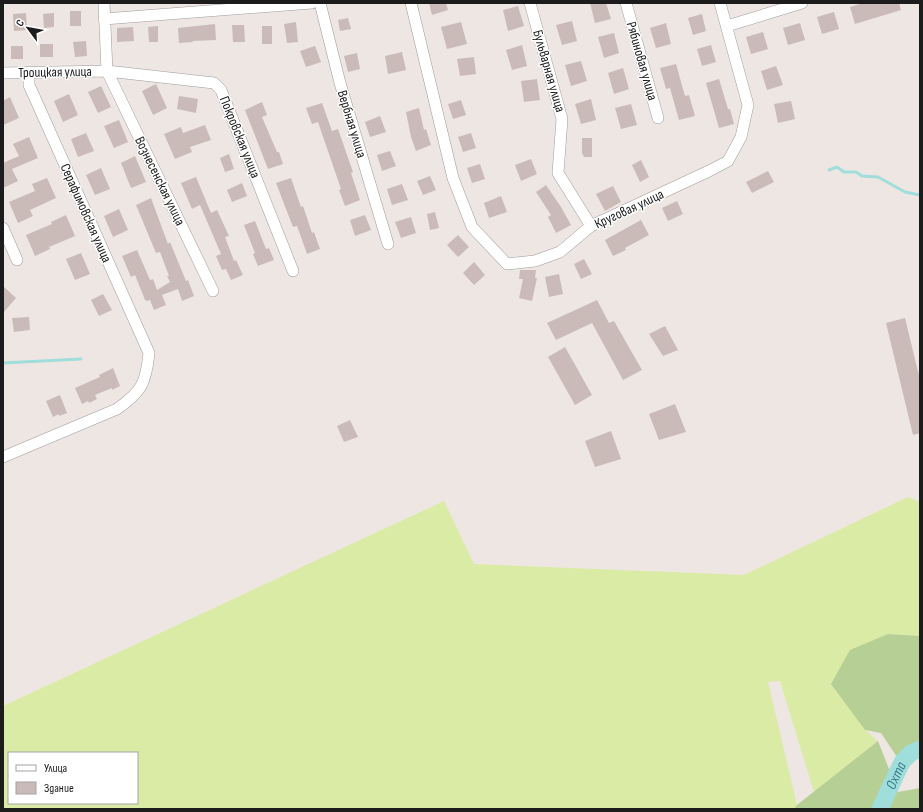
<svg xmlns="http://www.w3.org/2000/svg" width="923" height="812" viewBox="0 0 923 812" font-family="'Sofia Sans Condensed',sans-serif">
<style>
.grass{fill:#daeba5;fill-rule:evenodd}
.forest{fill:#b6cf95}
.lines{fill:none;stroke-linecap:round;stroke-linejoin:round}
.stream{stroke:#a0dedb;stroke-width:3}
.river{stroke:#a0dedb;stroke-width:17}
.building{fill:#cabbb8}
.minor-casing{stroke:#9d9d9d;stroke-width:12}
.minor{stroke:#fff;stroke-width:11}
.labels{text-anchor:middle;dominant-baseline:central;stroke-width:3;stroke-linejoin:round;paint-order:stroke}
.street-label{font-size:14px;fill:#1c1c1c;stroke:#fff}
.water-label{font-size:15px;font-style:italic;fill:#3b7c8f;stroke:#fff}
</style>
<rect width="100%" height="100%" fill="#eee6e2"/>
<path class="grass" d="M908 497 920 502V636L888 634 865 730 878 741 814 792 780 681 768 682 797 805 794 809H3V706L444 501 474 564 744 575ZM9 753H137V803H9Z"/>
<path class="forest" d="M888 634 920 636V755L899 760 881 733 865 730 831 684 850 650Z
M878 741 898 792 920 788V809H794L797 805Z"/>
<g class="lines">
<path class="stream" d="M829 170 837 167 844 172H856L862 176 878 177 905 192 920 195
M3 363 81 359"/>
<path class="river" id="s1" d="M880 809 902 762 911 753 920 749"/>
</g>
<path class="building" d="M429 3H446L448 10 432 15Z
M590 3H606L611 19 595 23Z
M863 3H899L901 10 855 24 850 7Z
M518 6 524 26 508 31 503 10Z
M70 11H81V26H70Z
M834 12 839 29 822 34 817 17Z
M26 13 27 30 14 31 13 14Z
M54 13V27L44 28 43 14Z
M702 14 706 31 693 35 688 18Z
M348 18 351 29 340 31 338 20Z
M572 21 577 41 562 45 556 25Z
M296 22 298 42 287 43 284 24Z
M461 22 467 44 447 49 441 27Z
M666 23 671 44 656 48 650 28Z
M800 23 805 40 788 45 783 28Z
M215 24 216 40 192 41 193 42 179 43 178 28Z
M232 25H244L245 42H233Z
M158 26V42H149L148 27Z
M262 26H272V44H262Z
M133 27 134 41 117 42V28Z
M763 32 768 49 751 54 746 37Z
M614 33 619 53 604 58 598 37Z
M86 41 87 56 75 57 73 42Z
M40 44H53V57H40Z
M522 45 527 66 512 70 506 50Z
M711 45 716 62 702 66 697 49Z
M11 46H23V59H11Z
M315 46 321 62 306 67 300 51Z
M402 52 406 70 388 74 385 56Z
M357 53 360 69 348 72 344 56Z
M474 57 476 74 460 76 457 59Z
M581 61 587 81 571 86 565 65Z
M676 64 685 96 689 95 695 116 679 120 670 88 666 89 660 68Z
M776 66 783 85 767 90 761 71Z
M623 68 629 89 614 94 608 73Z
M537 79 540 100 524 102 521 81Z
M719 79 728 109H730L734 124 719 128 706 83Z
M156 84 167 108 153 115 142 91Z
M101 86 111 107 98 113 88 92Z
M69 94 78 115 63 122 54 101Z
M179 96 198 99 196 113 177 109Z
M10 97 19 118 3 125V101Z
M591 99 596 120 581 124 575 104Z
M461 100 466 115 453 119 448 104Z
M791 101 795 119 778 123 774 104Z
M262 102 267 115 262 117 277 152H279L283 164 268 169 245 110Z
M322 103 332 131 338 129 353 172 351 173 360 200 345 206 339 190 341 189 318 122 312 124 306 108Z
M631 104 637 125 621 129 615 108Z
M419 108 424 130 426 129 431 145 416 151 411 137 406 112Z
M380 116 386 132 370 137 365 122Z
M119 120 128 142 114 148 104 126Z
M205 125 211 140 190 147 192 152 175 159 164 134 181 127 183 133Z
M86 133 94 151 78 157 71 139Z
M471 133 476 148 463 152 458 137Z
M29 137 38 158 12 169 18 181 3 188V163L19 156 13 144Z
M582 138H592V157H584L582 153Z
M390 151 396 166 382 171 377 155Z
M229 154 234 169 225 172 220 158Z
M135 156 146 182 131 188 121 163Z
M531 159 537 174 521 181 515 165Z
M641 160 649 177 640 182 632 165Z
M480 164 485 179 472 183 467 168Z
M101 168 110 189 95 195 86 175Z
M768 171 774 182 752 193 746 182Z
M430 176 436 190 423 195 417 181Z
M196 177 211 213 217 210 229 236 225 237 234 261 236 260 243 275 231 280 226 269 222 270 216 256 221 254 200 205 192 209 181 183Z
M47 178 56 198 30 210 33 216 18 223 9 202 35 191 32 184Z
M291 178 301 207 303 206 312 233 314 232 320 249 307 254 297 226 293 227 276 183Z
M242 183 247 196 232 202 227 190Z
M402 184 408 200 392 205 387 189Z
M546 185 561 207 571 225 556 233 548 217 551 215 536 192Z
M613 186 621 202 605 211 596 194Z
M501 196 507 212 489 218 484 203Z
M151 198 168 244 170 242 186 281 188 280 194 296 182 301 178 289 162 295 166 305 154 310 150 300 147 301 145 300 135 275 131 277 122 256 137 250 150 280 153 279 157 290 170 282 167 276H169L160 252 156 253 136 205Z
M677 201 683 214 668 221 662 208Z
M119 209 128 230 113 237 104 216Z
M435 212 439 228 430 230 427 214Z
M66 215 75 236 49 247 50 249 35 256 26 235 52 224 51 222Z
M365 215 371 230 355 236 350 220Z
M411 217 416 233 401 238 395 222Z
M641 220 649 235 625 248 626 250 613 256 605 240Z
M255 221 266 249 269 248 274 260 258 266 253 254 255 253 244 225Z
M458 235 469 247 458 257 447 245Z
M81 253 90 274 75 280 66 259Z
M584 259 592 274 581 279 574 264Z
M474 262 485 275 474 285 463 273Z
M520 270H536L535 278H537L532 301 519 298 523 279H519Z
M559 274 563 294 549 297 545 277Z
M3 286 16 298 3 313Z
M103 294 112 310 99 316 91 300Z
M597 300 609 323 614 321 642 370 623 380 592 323 556 340 547 323Z
M29 317 30 330 14 332 12 318Z
M905 318 920 380V433L913 435 886 323Z
M665 326 678 350 663 356 649 334Z
M565 347 592 395 575 405 548 357Z
M113 368 120 386 112 390V388L95 395 97 399 89 403 88 401 82 404 75 388 100 377 99 375Z
M60 395 67 413 59 416V414L53 417 46 401Z
M675 404 686 432 659 440 649 414Z
M350 420 358 437 344 442 337 426Z
M611 431 621 459 595 467 585 441Z"/>
<g class="lines">
<g class="minor-casing">
<path id="minor" d="M104 3 107 71 213 291
M320 3 340 83 388 244
M411 3 453 178 472 227 507 264 535 261 560 252 591 226 709 171 728 161 741 137 748 105 720 3
M530 3 562 119 558 173 591 226
M626 3 658 118
M104 19 312 3
M727 26 802 3
M3 73 107 71 214 83 221 90 293 271
M3 228 17 260
M3 457 117 409C141 392 146 384 149 353L34 96 29 85V72"/>
</g>
<use href="#minor" class="minor"/>
</g>
<g class="labels">
<g class="street-label">
<text transform="translate(642 61) rotate(74)">Рябиновая улица</text>
<text transform="translate(549 71) rotate(74)">Бульварная улица</text>
<text transform="translate(55 72) rotate(-1)">Троицкая улица</text>
<text transform="translate(352 124) rotate(73)">Вербная улица</text>
<text transform="translate(240 137) rotate(68)">Покровская улица</text>
<text transform="translate(160 181) rotate(64)">Вознесенская улица</text>
<text transform="translate(629 209) rotate(-25)">Круговая улица</text>
<text transform="translate(86 213) rotate(66)">Серафимовская улица</text>
</g>
<g class="water-label">
<text stroke="none"><textPath href="#s1" startOffset="37">Охта</textPath></text>
</g>
</g>
<rect width="923" height="812" fill="none" stroke="#1c1c1c" stroke-width="8"/>
<rect x="8" y="752" width="130" height="52" fill="#ffffff" stroke="#a4a4a4"/>
<rect x="16" y="765" width="20" height="6" fill="#ffffff" stroke="#a4a4a4"/>
<text x="44" y="772" font-size="12" fill="#1c1c1c">Улица</text>
<rect x="16" y="782" width="20" height="12" fill="#cabbb8" stroke="#a4a4a4"/>
<text x="44" y="792" font-size="12" fill="#1c1c1c">Здание</text>
<g transform="translate(28 28) rotate(302)" stroke="#ffffff" stroke-width="3" paint-order="stroke">
<path d="M0-3L7 15L0 10L-7 15Z" fill="#1c1c1c"/>
<text y="-6" font-size="11" font-weight="bold" text-anchor="middle" fill="#1c1c1c">С</text>
</g>
</svg>
